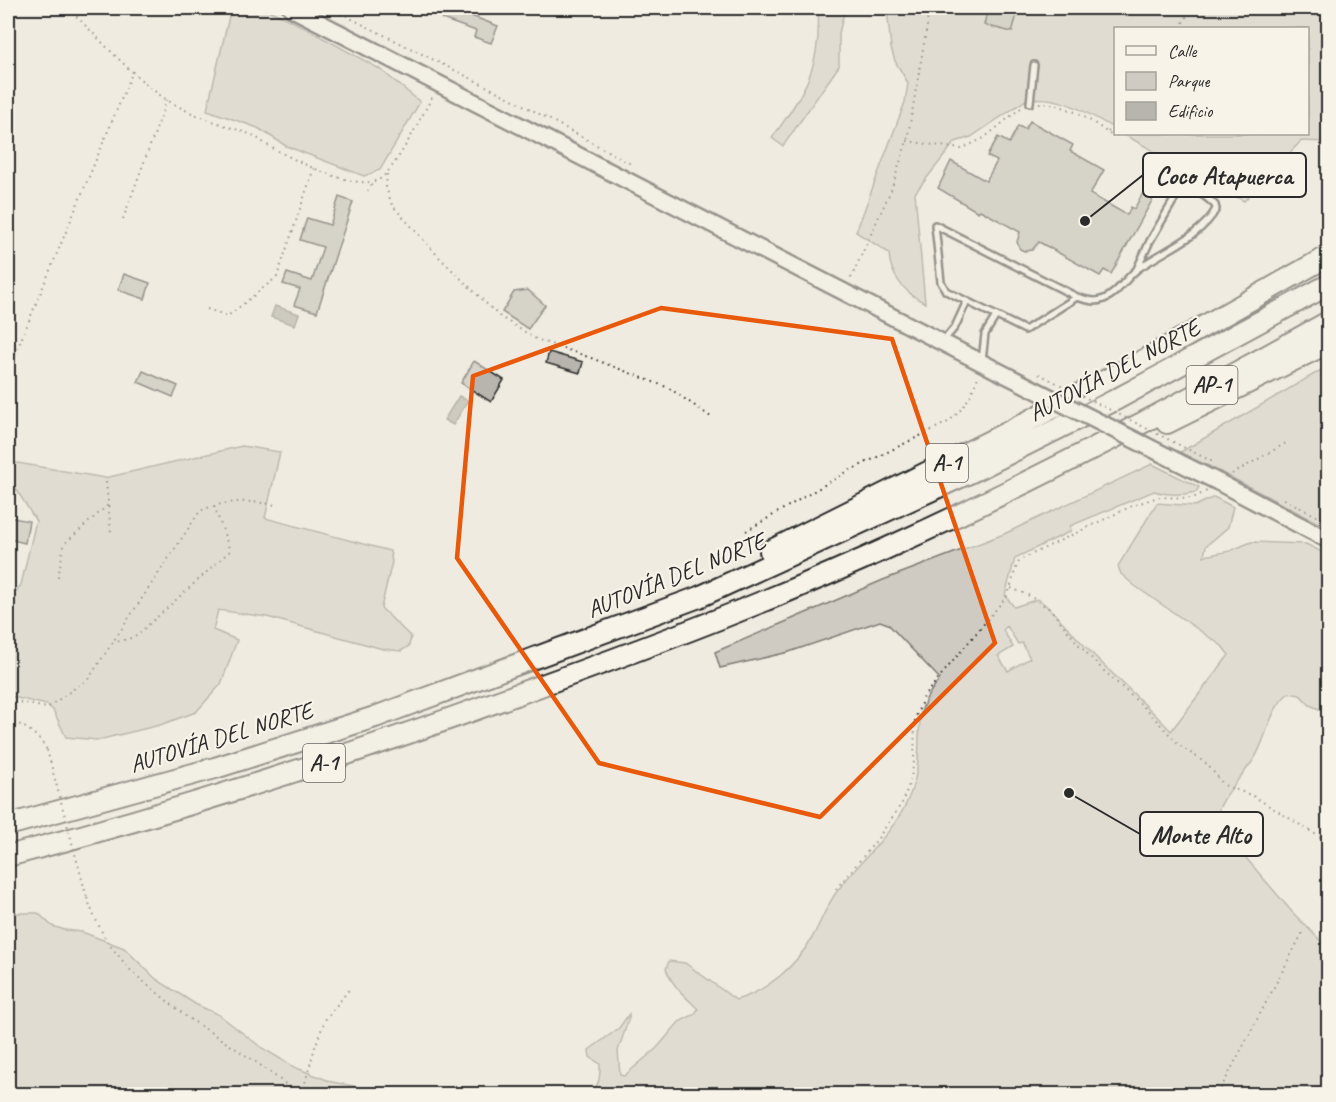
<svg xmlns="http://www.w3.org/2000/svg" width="1336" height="1102" viewBox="0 0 1336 1102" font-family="Caveat,sans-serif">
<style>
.green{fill:#cfcbc2;stroke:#7d7b76;stroke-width:1.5;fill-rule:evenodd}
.water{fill:#a4a29a;stroke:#74726e;stroke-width:1.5}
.building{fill:#b8b5ae;stroke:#2b2b2b;stroke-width:1.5}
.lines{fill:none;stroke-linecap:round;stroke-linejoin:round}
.service-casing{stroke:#2b2b2b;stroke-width:10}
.secondary-casing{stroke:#2b2b2b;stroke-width:20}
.motorway-casing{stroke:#2b2b2b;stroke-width:24}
.path{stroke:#2b2b2b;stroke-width:2;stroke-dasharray:1.5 4.5;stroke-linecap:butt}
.service{stroke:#f7f3e8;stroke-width:5}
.secondary{stroke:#f7f3e8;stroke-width:15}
.motorway{stroke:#f7f3e8;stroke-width:20}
.secondary-bridge-casing{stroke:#2b2b2b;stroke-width:20;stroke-linecap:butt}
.path-bridge{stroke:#2b2b2b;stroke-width:2;stroke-dasharray:1.5 4.5;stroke-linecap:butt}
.secondary-bridge{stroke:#f7f3e8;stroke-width:15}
.marked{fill:none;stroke:#e8590c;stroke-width:4.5;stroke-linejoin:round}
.labels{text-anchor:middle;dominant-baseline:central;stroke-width:4.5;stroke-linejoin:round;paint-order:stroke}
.shield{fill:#f7f3e8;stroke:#686764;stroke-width:1.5}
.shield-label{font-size:22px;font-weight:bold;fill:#2b2b2b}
.street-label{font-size:24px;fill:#2b2b2b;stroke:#f7f3e8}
.leader{fill:none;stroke:#2b2b2b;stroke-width:2}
.callout-dot{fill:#2b2b2b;stroke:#f7f3e8;stroke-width:2}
.callout{fill:#f7f3e8;stroke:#2b2b2b;stroke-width:2}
.callout-label{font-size:26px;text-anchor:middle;font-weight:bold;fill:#2b2b2b}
</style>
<rect width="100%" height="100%" fill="#efebe0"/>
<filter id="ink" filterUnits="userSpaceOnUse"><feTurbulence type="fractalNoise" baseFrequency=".0167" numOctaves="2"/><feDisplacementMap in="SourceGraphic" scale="12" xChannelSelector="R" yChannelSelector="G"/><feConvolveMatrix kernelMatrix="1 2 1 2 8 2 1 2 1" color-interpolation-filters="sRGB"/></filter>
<g filter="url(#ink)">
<path class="green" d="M231 8H264L294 22 380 69 420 102 380 170 364 176 286 146 258 128 207 110Z
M818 8H845L839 33V66L783 146 772 138C805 93 822 65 818 8Z
M887 8H1328V142L1301 141 1244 201 1123 134H1308V28H1116L1115 129C1088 113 1058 93 1026 100L971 137 955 142 915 193 925 303C905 293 890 276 889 253L856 232 905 102 908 83 895 61 891 48Z
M1328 366V528L1209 466 1179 453Z
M242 446 280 452 265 518 390 551 392 562 381 608 411 637 409 646 401 651 383 649 267 617 218 610 213 630 237 640 221 684 196 712 160 725 98 740 66 737 53 710 47 705 8 696V602L21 585 36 521 8 476 12 462 105 478Z
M1152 464 1199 487 1196 492C1182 495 1167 495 1154 491L1070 526 1071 531 1015 558 1005 595 1014 607 1038 599C1055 611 1066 627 1081 642 1110 673 1142 700 1171 731L1229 655 1222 646 1135 586 1121 574 1118 566 1157 503 1195 506 1214 497 1233 507 1228 527 1206 546 1204 556 1230 551 1251 542 1306 544 1328 555V713L1310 705 1300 695 1289 693C1269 708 1267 739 1254 759 1243 776 1215 802 1216 823L1293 913 1328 948V1094H590C600 1084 600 1078 600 1064L590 1057 589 1050 619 1028 629 1014V1018L618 1051 620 1075 624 1076 657 1048 679 1022 695 1014 698 1009C685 996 673 987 666 969L669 961 685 963 736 1000C767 991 795 967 812 938 821 922 827 904 838 890 858 863 892 834 906 804 912 791 917 774 918 760 921 724 914 709 940 679L888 624 880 621 789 652 720 668 715 652 883 580 1004 534ZM1007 626 1018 644 1022 643 1030 658 1008 671 998 656 1013 647 1003 630Z
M8 913H38L52 926 65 930 82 932 124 948 156 979 195 1004 219 1015 262 1048 294 1067 332 1082 353 1086 376 1094H8Z"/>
<path class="water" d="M275 306 299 314 295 325 271 317Z
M459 396 468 401 453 425 444 420Z"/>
<path class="building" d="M446 8H468L466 14 498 26 491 43 474 37 476 31 442 19Z
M988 8 1017 15 1012 32 984 25Z
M1030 121 1073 145 1070 151 1104 170 1090 194 1127 215 1131 207 1134 209 1163 157 1173 163 1111 274 1104 270 1100 276 1039 242 1032 250 1024 251 1020 249 1017 242 1020 232 980 210 978 212 938 188 951 161 986 181 997 161 987 156 998 137 1009 143 1018 126 1025 129Z
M339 197 353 202 317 312 294 305 300 289 283 284 287 273 312 281 323 247 300 240 307 218 330 225Z
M124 274 150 283 145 299 118 290Z
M528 290 545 305 528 329 502 312 514 292Z
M549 352 583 362 580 373 546 363Z
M474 361 504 380 491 402 461 383Z
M143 371 178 386 173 397 138 382Z
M8 517 29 521 25 543 8 539Z"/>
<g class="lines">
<g class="service-casing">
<path id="service" d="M1030 103 1034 65
M935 225 1077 297 1025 330 946 291 941 282Z
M1077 297C1087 300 1094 303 1104 299 1119 293 1126 277 1139 268 1163 251 1202 236 1216 209L1215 205C1205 195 1191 185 1178 193L1150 241 1137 269
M944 340 955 327 967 301
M982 361 985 334 996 316"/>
</g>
<g class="secondary-casing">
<path id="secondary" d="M291 8C526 128 761 248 996 370
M1218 482 1328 540"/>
</g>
<g class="motorway-casing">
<path id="motorway" d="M1167 423 1328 343
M770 551 1010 431 1153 355 1328 256
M8 825 215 768 375 717 699 597 978 469 1117 399 1328 285
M8 856C191 808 370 749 548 683 665 641 781 597 894 545 1042 478 1186 401 1328 322"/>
</g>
<path class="path" d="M68 8C96 35 132 76 164 98 191 116 223 124 252 135 258 138 262 142 267 145 290 158 353 191 378 180 393 174 423 114 432 97
M330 8 514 100 631 164
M1180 28 1187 16
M1039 103C1066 103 1091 120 1112 136
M1108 132 1116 122
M907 141 961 149 984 138 1022 107
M387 174 386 187 392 205 439 257 499 316 536 339 591 358 669 388 711 417
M368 191 373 182
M123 219 167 100
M851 278 891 190 907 141 927 26 928 8
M207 309 228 316 277 277 314 168
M8 371 133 71
M1232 474 1286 443
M106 482 111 532
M1284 499 1328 522
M746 531 843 474 948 422C966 407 970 397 978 377
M58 577 64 544 108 505
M1011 588 1030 596 1051 610 1079 645 1103 670 1147 710 1180 746 1207 764 1224 785 1253 796 1328 842
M112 643 135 637 230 551 214 505
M8 700 47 708 89 678 200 511C225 500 249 500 275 505
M8 720C24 725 38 734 47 750
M836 889 876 841 902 803 910 782 914 762 915 719 924 696 1007 596C1013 584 1013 571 1020 560L1134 505 1158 497 1193 498 1207 491
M87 898 94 916 107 942 132 972 187 1017 256 1062 299 1094
M302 1094 315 1047 325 1020 351 987
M1218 1094 1304 930"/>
<use href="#service" class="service"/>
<use href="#secondary" class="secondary"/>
<use href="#motorway" class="motorway"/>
<g class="secondary-bridge-casing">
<path id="secondary-bridge" d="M996 370 1218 482"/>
</g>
<path class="path-bridge" d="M1039 374 1213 462
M47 750 87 898"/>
<use href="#secondary-bridge" class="secondary-bridge"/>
</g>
</g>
<path d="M0 0H1336V1102H0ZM661 308 892 339 995 643 820 817 599 763 457 558 473 376Z" fill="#efebe0" fill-opacity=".55" fill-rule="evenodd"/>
<path class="marked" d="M661 308 892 339 995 643 820 817 599 763 457 558 473 376Z"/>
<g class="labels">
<g class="shield">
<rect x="1186.5" y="366" width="51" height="38" rx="4.5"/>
<rect x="926" y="444" width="42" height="38" rx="4.5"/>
<rect x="303" y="744" width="42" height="38" rx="4.5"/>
</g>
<g class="shield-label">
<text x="1212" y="385">AP-1</text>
<text x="947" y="463">A-1</text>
<text x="324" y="763">A-1</text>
</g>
<g class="street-label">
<text transform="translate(1114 370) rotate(-28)">AUTOVÍA DEL NORTE</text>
<text transform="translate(676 575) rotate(-22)">AUTOVÍA DEL NORTE</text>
<text transform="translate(221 737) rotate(-17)">AUTOVÍA DEL NORTE</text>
</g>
</g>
<path class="leader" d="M1085 221L1143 175M1069 793L1140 834"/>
<g class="callout-dot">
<circle cx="1085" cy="221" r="6"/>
<circle cx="1069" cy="793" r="6"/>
</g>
<g class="callout">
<rect x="1143" y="153" width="163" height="44" rx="6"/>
<rect x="1140" y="812" width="123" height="44" rx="6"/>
</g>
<g class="callout-label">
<text x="1224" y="184">Coco Atapuerca</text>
<text x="1201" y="843">Monte Alto</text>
</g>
<rect width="1336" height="1102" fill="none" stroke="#f7f3e8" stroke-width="30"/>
<rect x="15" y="15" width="1306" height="1072" fill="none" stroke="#2b2b2b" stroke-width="2" filter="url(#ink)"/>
<rect x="1114" y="27" width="195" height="108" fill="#f7f3e8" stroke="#a5a39c" stroke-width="1.5"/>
<rect x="1126" y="46" width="30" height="9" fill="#f7f3e8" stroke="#a5a39c" stroke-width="1.5"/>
<text x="1168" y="57" font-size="18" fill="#2b2b2b">Calle</text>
<rect x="1126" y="72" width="30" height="18" fill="#cfcbc2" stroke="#a5a39c" stroke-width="1.5"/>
<text x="1168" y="87" font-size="18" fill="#2b2b2b">Parque</text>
<rect x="1126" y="102" width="30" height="18" fill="#b8b5ae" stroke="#a5a39c" stroke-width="1.5"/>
<text x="1168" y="117" font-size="18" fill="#2b2b2b">Edificio</text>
</svg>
